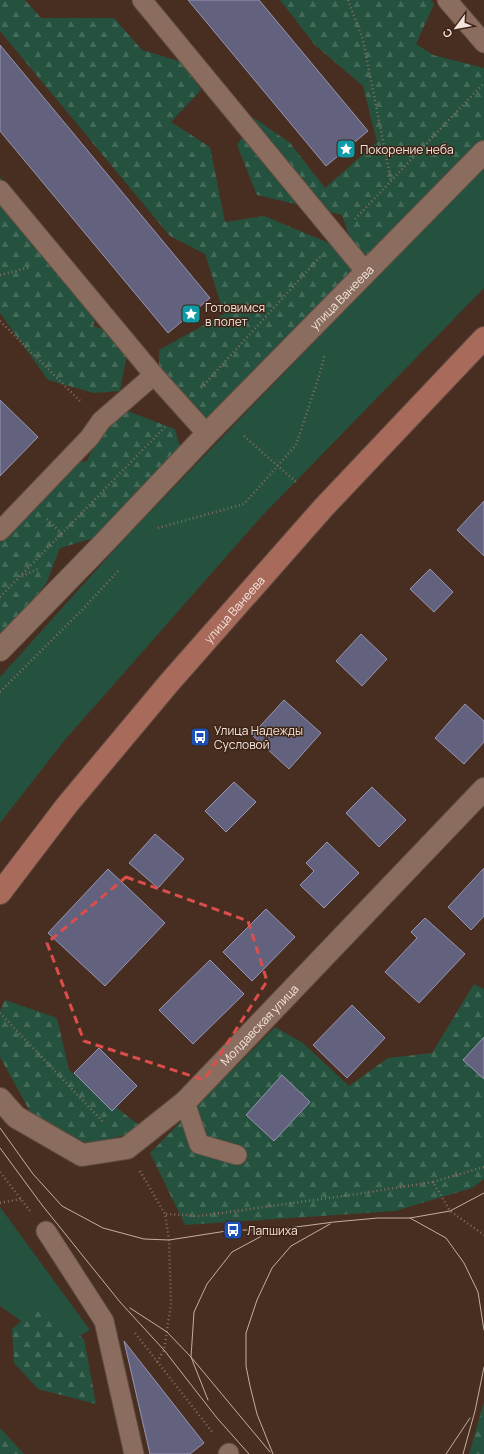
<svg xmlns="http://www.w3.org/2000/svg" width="484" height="1454" viewBox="0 0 484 1454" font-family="Manrope,sans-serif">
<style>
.green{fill:#24523f}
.forest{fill:url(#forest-firs)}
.building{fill:#63627e;stroke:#9695b3}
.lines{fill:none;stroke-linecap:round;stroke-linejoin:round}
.lane-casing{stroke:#614c40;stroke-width:21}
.street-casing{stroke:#614c40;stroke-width:24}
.secondary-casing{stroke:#614c40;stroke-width:24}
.path{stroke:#846d62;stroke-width:2.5;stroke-dasharray:1 3;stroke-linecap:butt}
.lane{stroke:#8a6d5e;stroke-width:19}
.street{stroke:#8a6d5e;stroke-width:22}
.secondary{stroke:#a86a5b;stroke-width:22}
.tram{stroke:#c1aea4;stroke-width:1}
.marked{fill:none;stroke:#dc4e4c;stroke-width:3;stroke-dasharray:8 5;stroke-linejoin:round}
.labels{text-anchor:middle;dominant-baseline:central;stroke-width:3;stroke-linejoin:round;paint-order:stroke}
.poi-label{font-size:12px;fill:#f5e4dc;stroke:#3d2417;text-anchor:start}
.street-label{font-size:12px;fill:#f5e4dc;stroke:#3d2417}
</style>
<defs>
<pattern id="forest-firs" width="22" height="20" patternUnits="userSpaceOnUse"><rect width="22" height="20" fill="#24523f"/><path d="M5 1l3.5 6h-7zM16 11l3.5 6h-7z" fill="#446b5a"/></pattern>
</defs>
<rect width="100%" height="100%" fill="#482e21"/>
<path class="green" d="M484 166V288L262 516 64 741 0 823V677L126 537Z
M0 1207 90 1330 59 1348 0 1306Z"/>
<path class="forest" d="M0 0H25L41 18H114L142 50 182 62 201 90 171 122 210 147 225 222 264 216 329 243 354 270 213 425 159 392V350L224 314 205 254 170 236 0 31Z
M280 0H431L434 4 416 44 433 55 484 68V165L392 270 353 247 342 215 257 195 237 145 254 118 290 143 325 188 377 142 363 86 315 45Z
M0 177 34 216 33 247 102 301 93 326 130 338 120 391 94 393 48 380 0 313Z
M111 405 175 429 185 466 124 529 60 548 46 584 5 632 0 633V516L47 468 87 461Z
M474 984 484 989V1179L472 1188 395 1211 185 1225 150 1153 275 1027 303 1043 349 1086 388 1058 432 1053Z
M5 1000 57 1018 69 1070 145 1130 88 1144 32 1115 0 1057V1011Z
M41 1305 84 1339 96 1404 38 1389 14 1363 12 1329Z
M484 1402V1454H469Z
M0 1428 24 1454H0Z"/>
<path class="building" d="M188 0H259L368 131 326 166Z
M0 45 210 298 168 333 0 131Z
M0 400 38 437 0 476Z
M484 501V556L457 530Z
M430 569 453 592 434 612 410 589Z
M361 634 387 659 362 686 336 661Z
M284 700 321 733 289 769 252 735Z
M465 704 484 721V742L464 764 435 738Z
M234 782 256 802 226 832 205 811Z
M372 787 406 820 379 847 346 813Z
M155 834 184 859 158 888 129 863Z
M327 842 359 873 324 908 300 885 314 871 306 863Z
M484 868V916L471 930 448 907Z
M108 869 165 923 105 986 48 933Z
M266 909 295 937 252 981 223 952Z
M425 918 465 954 419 1003 385 972 417 938 411 932Z
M210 960 244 994 193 1044 159 1010Z
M352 1005 385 1038 347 1078 313 1045Z
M484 1037V1079L463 1060Z
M99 1048 137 1086 112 1111 74 1073Z
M282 1075 310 1102 274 1141 246 1115Z
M124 1341 204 1443 190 1454H150Z"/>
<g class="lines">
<g class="lane-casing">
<path id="lane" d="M142 0 366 272
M447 0 484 43
M0 190 154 375 207 434
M0 531 90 437 101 421 154 375
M185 1102 199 1144 237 1155
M46 1231 104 1321 134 1454
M228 1454 229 1453"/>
</g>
<g class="street-casing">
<g id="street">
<path id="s1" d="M0 650 105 542 207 434 484 152"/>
<path id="s2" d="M0 1099 16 1117 82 1155 127 1148 185 1102 484 789"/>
</g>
</g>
<g class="secondary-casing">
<g id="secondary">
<path id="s3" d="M0 893 67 805 169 683 324 507 484 338"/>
</g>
</g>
<path class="path" d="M348 0 363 40 391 181
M355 219 484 83
M0 275 31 267
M0 321 82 403
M201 388 320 257
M244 436 296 482
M47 519 62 534
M158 528 244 504 296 445 319 376 325 354
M22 576 38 569
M0 597 165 427
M0 692 82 610 120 569
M0 1013 104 1123
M140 1171 165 1214
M0 1172 30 1211
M433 1182 484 1167
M0 1203 21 1199
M135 1333 213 1433
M157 1362 164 1350 171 1304 169 1240 165 1214 200 1216 357 1194 433 1182 450 1211 484 1235"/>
<use href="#lane" class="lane"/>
<use href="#street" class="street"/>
<use href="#secondary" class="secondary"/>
<path class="tram" d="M0 1128 33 1174 62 1206 103 1228 144 1239 169 1240 233 1230H273L334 1222 378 1218H410L450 1211 484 1193
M0 1148 42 1205 120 1302 164 1350 217 1418 249 1454
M410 1218 446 1238 464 1263 478 1292 484 1330
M130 1308 167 1332 191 1357 270 1452
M208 1400 191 1357 194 1312 207 1284 232 1252 271 1231
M273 1454 257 1414 250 1386 246 1366V1333L257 1300 272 1268 291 1246 330 1224
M446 1454 470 1418
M463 1454 475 1411 484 1367"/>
</g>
<path class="marked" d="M126 877 248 921 267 981 204 1080 84 1041 47 943Z"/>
<defs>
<g id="sight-square" transform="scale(1)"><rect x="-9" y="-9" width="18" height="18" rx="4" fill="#0f9aa8" stroke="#3d2417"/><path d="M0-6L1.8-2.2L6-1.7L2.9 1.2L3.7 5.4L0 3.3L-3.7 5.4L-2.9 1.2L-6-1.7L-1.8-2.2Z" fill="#fff"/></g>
<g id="bus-square" transform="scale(1)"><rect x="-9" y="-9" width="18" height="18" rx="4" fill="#1a4fb4" stroke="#3d2417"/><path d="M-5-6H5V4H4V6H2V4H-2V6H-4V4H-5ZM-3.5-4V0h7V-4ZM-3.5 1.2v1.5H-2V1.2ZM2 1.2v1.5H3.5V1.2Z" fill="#fff"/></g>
</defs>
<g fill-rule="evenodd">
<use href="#sight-square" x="346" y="149"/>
<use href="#sight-square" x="191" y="314"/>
<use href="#bus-square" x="200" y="737"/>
<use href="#bus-square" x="233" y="1230"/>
</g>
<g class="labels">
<g class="poi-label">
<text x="360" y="149">Покорение неба</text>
<text x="205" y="307">Готовимся<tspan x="205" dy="14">в полет</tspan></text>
<text x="214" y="730">Улица Надежды<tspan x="214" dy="14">Сусловой</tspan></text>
<text x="247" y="1230">Лапшиха</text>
</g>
<g class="street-label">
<text stroke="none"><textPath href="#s1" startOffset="491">улица Ванеева</textPath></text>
<text stroke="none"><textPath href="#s3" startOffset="368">улица Ванеева</textPath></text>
<text stroke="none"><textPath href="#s2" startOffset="327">Молдавская улица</textPath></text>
</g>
</g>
<g transform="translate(456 28) rotate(238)" stroke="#3d2417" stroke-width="3" paint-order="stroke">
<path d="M0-3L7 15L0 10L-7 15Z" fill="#f5e4dc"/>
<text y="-6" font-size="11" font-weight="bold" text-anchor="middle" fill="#f5e4dc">С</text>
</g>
</svg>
